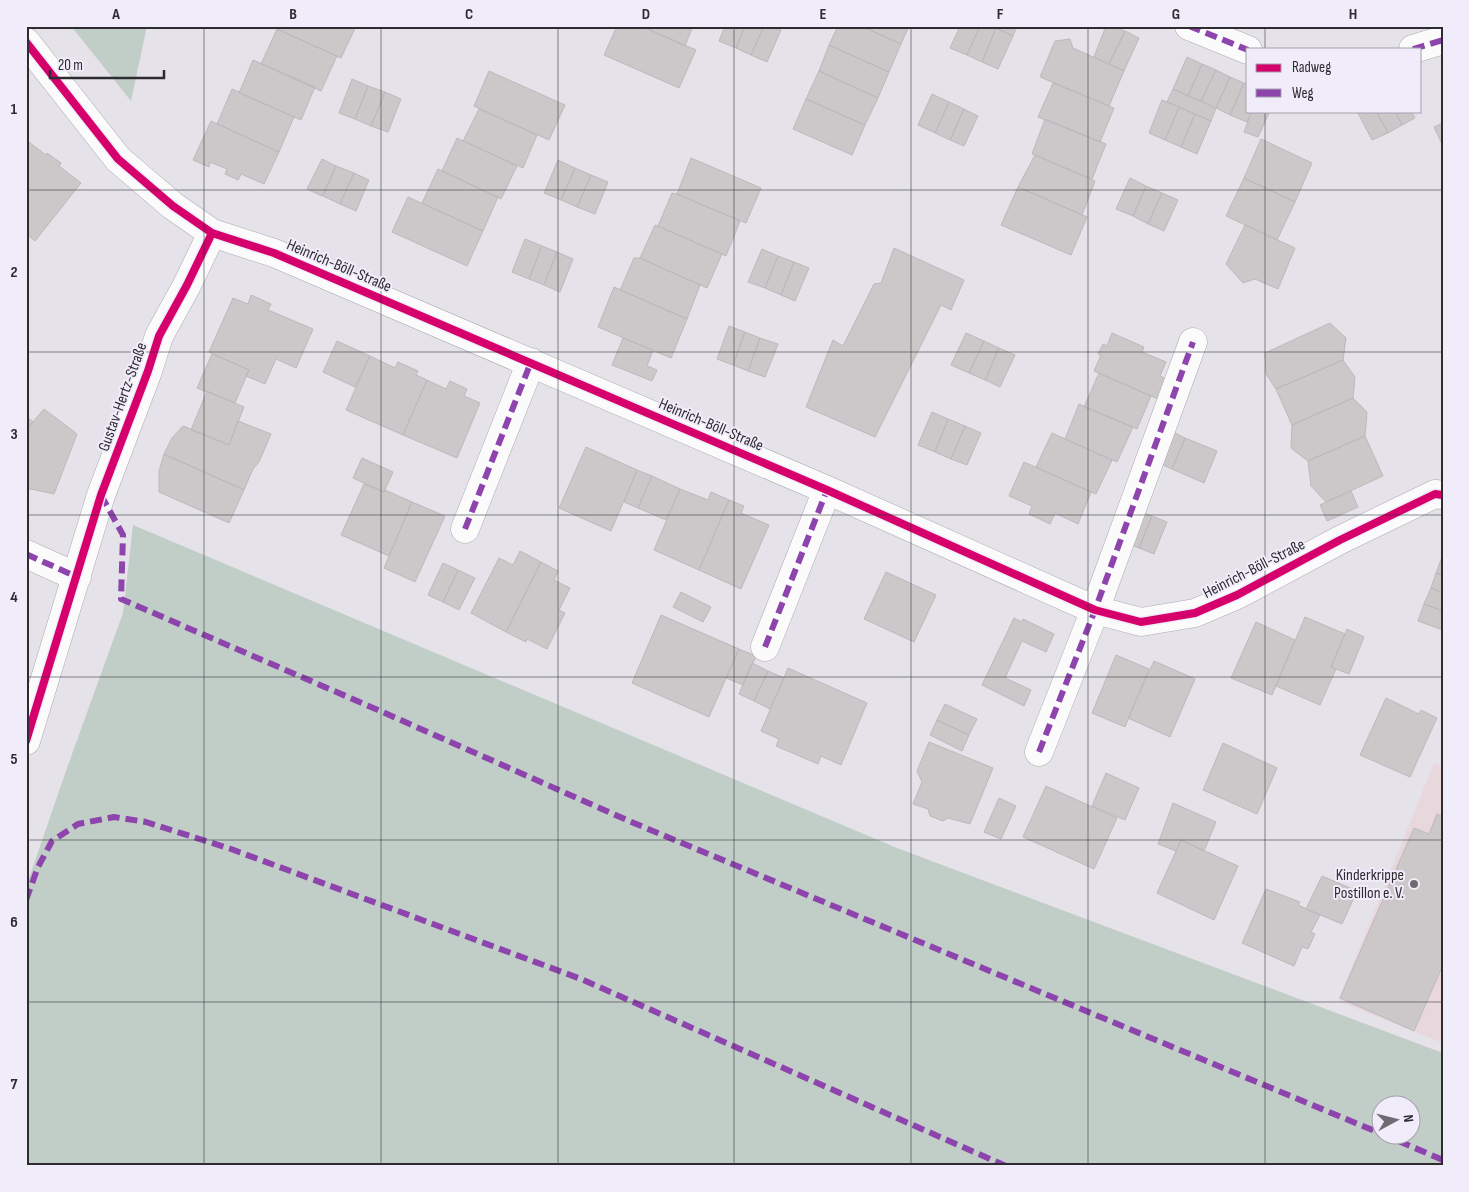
<svg xmlns="http://www.w3.org/2000/svg" width="1469" height="1192" viewBox="0 0 1469 1192" font-family="'Sofia Sans Condensed',sans-serif">
<style>
.education{fill:#e8d8de}
.green{fill:#c1cec7;fill-rule:evenodd}
.building{fill:#ccc8ca;stroke:#bcb8bb}
.lines{fill:none;stroke-linecap:round;stroke-linejoin:round}
.street-casing{stroke:#adaab1;stroke-width:29}
.street{stroke:#fbfbfc;stroke-width:28}
.quiet{stroke:#8e44ad;stroke-width:6;stroke-dasharray:12 6;stroke-linecap:butt}
.cycleway-casing{stroke:#f1ecfa;stroke-width:11}
.cycleway{stroke:#d6006c;stroke-width:8}
.grid{fill:none;stroke:#2e2c31;stroke-width:1;stroke-opacity:0.55}
.poi-dot{fill:#6e6c72;stroke:#f1ecfa;stroke-width:2}
.labels{text-anchor:middle;dominant-baseline:central;stroke-width:4;stroke-linejoin:round;paint-order:stroke}
.street-label{font-size:16px;fill:#2e2c31;stroke:#f1ecfa}
.poi-label{font-size:16px;fill:#2e2c31;stroke:#f1ecfa;text-anchor:end}
.neatline{fill:none;stroke:#2e2c31;stroke-width:2}
.grid-label{font-size:16px;text-anchor:middle;font-weight:bold;fill:#2e2c31}
</style>
<rect width="100%" height="100%" fill="#e5e2ea"/>
<path class="education" d="M1434 763 1443 767V1043L1338 1001Z"/>
<path class="green" d="M71 26H147L131 101Z
M133 525 897 848 1443 1053V1166H26V887L67 768 123 613ZM1382 1104H1412V1134H1382Z"/>
<path class="building" d="M274 26H356L341 58 277 29Z
M617 26H641L696 50 679 88 604 55Z
M641 26H693L685 46Z
M725 26H745L736 48 719 41Z
M745 26H764L751 55 736 48Z
M764 26H771L781 30 767 62 751 55Z
M838 26H861L901 44 889 72 829 45Z
M861 26H909L901 44Z
M960 26H980L967 55 950 48Z
M980 26H992L996 28 982 62 967 55Z
M997 26H1017L1013 36 996 28Z
M1106 26H1112L1125 31 1109 64 1094 57Z
M996 28 1013 36 998 69 982 62Z
M277 29 337 56 321 91 261 64Z
M1125 31 1139 38 1124 71 1109 64Z
M1070 39 1073 48 1124 71 1109 106 1040 77 1055 41Z
M829 45 889 72 878 98 819 71Z
M1187 57 1202 64 1188 96 1173 89Z
M253 60 315 87 301 120 239 93Z
M1202 64 1216 70 1201 101 1188 96Z
M1216 70 1230 77 1216 108 1201 101Z
M489 71 565 105 549 140 474 106Z
M819 71 878 98 865 125 806 99Z
M1230 77 1244 83 1230 115 1216 108Z
M352 79 368 86 355 119 339 113Z
M1053 83 1114 108 1100 142 1038 117Z
M1244 83 1248 85V111H1252L1247 122 1230 115Z
M368 86 385 92 371 126 355 119Z
M232 89 294 117 279 152 217 124Z
M1173 89 1216 108 1211 121 1167 102Z
M385 92 401 99 388 132 371 126Z
M932 94 949 102 935 133 918 125Z
M806 99 865 125 852 155 793 129Z
M1162 100 1179 107 1165 140 1149 133Z
M949 102 964 109 950 140 935 133Z
M1179 107 1195 114 1181 147 1165 140Z
M479 109 537 135 523 168 463 141Z
M964 109 978 116 964 146 950 140Z
M1252 111H1270L1258 137 1244 132Z
M1362 111H1376L1388 133 1372 140 1358 113Z
M1376 111H1395L1402 125 1388 133Z
M1395 111H1411L1415 118 1402 125Z
M1195 114 1211 121 1197 154 1181 147Z
M1045 119 1106 144 1092 179 1032 154Z
M211 121 279 152 264 184 241 174 238 180 225 174 227 169 210 162 209 167 193 160Z
M1443 123V146L1434 127Z
M457 138 517 166 501 199 442 171Z
M1261 139 1312 163 1295 202 1244 178Z
M26 140 46 155 47 153 61 163 59 166 81 183 35 241 26 234Z
M1035 155 1095 181 1082 215 1018 187Z
M691 158 761 188 746 223 677 194Z
M322 159 336 166 322 196 307 189Z
M558 160 575 168 561 200 544 193Z
M336 166 354 173 340 204 323 196Z
M575 168 591 175 577 207 561 200Z
M438 169 498 197 483 231 422 203Z
M354 173 369 180 356 211 340 204Z
M591 175 608 182 595 214 577 207Z
M1130 178 1146 186 1133 216 1116 209Z
M1244 178 1295 202 1277 240 1226 216Z
M1146 186 1162 193 1148 224 1133 216Z
M1018 187 1087 217 1071 255 1001 225Z
M672 193 677 194 740 221 726 256 658 226Z
M1162 193 1178 200 1164 231 1148 224Z
M408 197 483 231 467 266 392 232Z
M655 225 722 254 707 288 640 258Z
M1245 225 1295 248 1278 289 1255 279 1243 283 1226 264Z
M525 239 542 246 529 279 512 272Z
M542 246 557 252 544 285 529 279Z
M894 248 964 280 951 310 941 305 875 437 806 407 833 340 843 346 874 284 881 283Z
M762 249 778 256 765 288 748 282Z
M557 252 573 259 560 292 544 285Z
M778 256 794 262 781 295 765 288Z
M634 258H640L700 285 687 319 620 290Z
M794 262 809 268 795 301 781 295Z
M614 287 687 319 671 358 598 327Z
M251 295 271 304 268 310 313 329 296 368 276 359 265 384 246 376 249 370 209 352 233 298 248 304Z
M1330 323 1346 338 1343 360 1276 389 1266 374 1265 353Z
M729 326 745 332 733 365 717 359Z
M745 332 760 338 748 371 733 365Z
M966 333 984 341 969 373 951 365Z
M1112 333 1144 347 1142 352 1166 362 1160 376 1166 379 1158 399 1094 371 1101 355 1098 354 1103 344 1107 346Z
M623 338 653 350 647 366 657 370 652 381 612 365Z
M760 338 778 344 765 377 748 371Z
M337 341 370 356 355 387 323 372Z
M984 341 999 348 985 380 969 373Z
M999 348 1015 355 1000 387 985 380Z
M212 354 249 370 235 403 197 388Z
M370 356 395 368 398 362 418 371 416 375 427 380 403 435 346 410Z
M1343 360 1355 377 1353 398 1292 425 1276 389Z
M1099 373 1151 396 1137 429 1084 407Z
M427 380 446 389 450 381 467 389 464 396 480 403 457 458 403 435Z
M207 391 244 407 229 445 191 430Z
M1353 398 1367 412 1365 436 1308 461 1291 448 1292 425Z
M1079 404 1133 427 1117 462 1065 439Z
M44 409 77 434 54 494 31 489 26 490V430Z
M932 412 948 419 935 452 918 445Z
M26 416 33 422 26 430Z
M948 419 965 426 951 459 935 452Z
M238 421 271 434 259 462 253 469 244 490 164 454 172 438 183 426 229 445Z
M965 426 981 433 967 465 951 459Z
M1169 430 1185 438 1172 469 1156 462Z
M1052 433 1112 460 1096 494 1036 467Z
M1365 436 1383 476 1326 502 1311 486 1308 461Z
M1185 438 1217 451 1204 483 1172 469Z
M586 447 637 470 611 531 559 508Z
M164 454 244 490 229 523 159 492V471Z
M362 458 393 472 384 492 353 478Z
M1024 462 1091 492 1078 524 1055 513 1050 524 1029 514 1032 506 1009 496Z
M637 470 652 476 638 508 624 502Z
M652 476 680 489 666 520 638 508Z
M364 484 384 492 385 490 412 502 389 556 341 535Z
M680 489 708 500 711 492 729 500 699 570 654 550Z
M1351 491 1358 507 1327 521 1320 505Z
M729 500 744 506 741 513 769 525 741 589 699 570Z
M412 502 445 516 415 582 384 568Z
M1136 510 1152 516 1139 548 1124 542Z
M1152 516 1167 522 1154 554 1139 548Z
M520 551 541 562 506 632 471 613 499 558 513 565Z
M1442 557H1443V575L1436 573Z
M541 562 558 571 554 580 570 588 559 610 565 613 547 649 527 639 526 642 506 632Z
M443 563 458 570 443 602 428 595Z
M458 570 475 578 459 610 443 602Z
M886 572 936 595 914 642 864 619Z
M1436 573 1443 575V593L1431 588Z
M1431 588 1443 593V611L1424 604Z
M681 592 711 607 703 622 673 607Z
M1424 604 1443 611V630L1418 621Z
M661 615 739 649 709 717 632 683Z
M1305 617 1345 634 1331 667 1336 669 1320 705 1276 686Z
M1014 618 1022 622 1023 619 1054 634 1046 652 1022 641 1005 678 1031 690 1024 706 982 685Z
M1256 622 1295 640 1272 695 1231 678Z
M1347 629 1364 637 1349 674 1331 667Z
M739 649 756 656 743 685 726 678Z
M1116 655 1149 669 1125 727 1092 713Z
M1154 661 1195 679 1170 737 1128 718Z
M752 663 768 671 754 701 739 694Z
M788 668 867 703 841 765 821 756 818 764 776 746 779 739 761 731Z
M768 671 784 678 770 709 754 701Z
M1386 698 1419 714 1421 710 1437 718 1410 777 1360 755Z
M945 704 977 719 969 735 937 720Z
M937 720 969 735 962 751 930 735Z
M929 742 993 768 970 824 948 818 943 821 930 816 928 809 913 804 922 782 917 771Z
M1223 743 1277 768 1257 814 1203 790Z
M1106 773 1139 788 1125 820 1092 806Z
M1046 786 1117 818 1094 869 1023 837Z
M999 798 1016 806 1001 839 984 832Z
M1173 803 1216 822 1204 851 1181 840 1176 851 1158 844Z
M1437 814 1443 817V965L1414 1031 1340 998 1414 828 1429 834Z
M1181 840 1238 866 1214 920 1157 893Z
M1322 876 1357 891 1342 924 1306 909Z
M1266 889 1300 902 1298 905 1320 915 1311 932 1315 934 1308 949 1302 947 1294 966 1242 943Z"/>
<g class="lines">
<g class="street-casing">
<path id="street" d="M1189 26 1248 50
M26 42 118 159 173 206 212 233 274 253 827 490 1095 610 1141 622 1195 613 1237 595 1340 540 1435 494 1443 495
M1413 49 1443 40
M465 529 531 362
M26 554 77 577
M765 647 827 490
M26 741 101 495 148 371 159 336 187 285 212 233
M1039 752 1095 610 1193 342"/>
</g>
<use href="#street" class="street"/>
<path class="quiet" d="M1189 26 1248 50
M1413 49 1443 40
M101 495 123 535 121 599 378 710 629 821 1382 1134
M465 529 531 362
M26 554 77 577
M765 647 827 490
M1039 752 1095 610 1193 342
M26 900 38 867 52 841 78 824 114 817 146 822 231 849 581 979 1006 1166
M1382 1134 1443 1160"/>
<g class="cycleway-casing">
<path id="cycleway" d="M26 42 118 159 173 206 212 233 274 253 827 490 1095 610 1141 622 1195 613 1237 595 1340 540 1435 494 1443 495
M26 741 101 495 148 371 159 336 187 285 212 233"/>
</g>
<use href="#cycleway" class="cycleway"/>
</g>
<path class="grid" d="M204 26V1166M381 26V1166M558 26V1166M734 26V1166M911 26V1166M1088 26V1166M1265 26V49M1265 111V1166M26 190H1443M26 352H1443M26 515H1443M26 677H1443M26 840H1443M26 1002H1443"/>
<circle class="poi-dot" cx="1414" cy="884" r="5"/>
<g class="labels">
<g class="street-label">
<text transform="translate(339 266) rotate(23)">Heinrich-Böll-Straße</text>
<text transform="translate(123 397) rotate(-70)">Gustav-Hertz-Straße</text>
<text transform="translate(711 425) rotate(23)">Heinrich-Böll-Straße</text>
<text transform="translate(1254 569) rotate(-27)">Heinrich-Böll-Straße</text>
</g>
<g class="poi-label">
<text x="1404" y="875">Kinderkrippe<tspan x="1404" dy="18">Postillon e. V.</tspan></text>
</g>
</g>
<rect width="1469" height="1192" fill="none" stroke="#f1ecfa" stroke-width="55"/>
<rect x="1246" y="48" width="175" height="65" fill="#f1ecfa" stroke="#a39faa"/>
<rect x="1256" y="64" width="25" height="8" fill="#d6006c" stroke="#a39faa"/>
<text x="1292" y="72" font-size="15" fill="#2e2c31">Radweg</text>
<rect x="1256" y="89" width="25" height="8" fill="#8e44ad" stroke="#a39faa"/>
<text x="1292" y="98" font-size="15" fill="#2e2c31">Weg</text>
<g transform="translate(1396 1120) rotate(83)"><circle r="24" fill="#f1ecfa" stroke="#a39faa"/>
<path d="M0-4L9 19L0 12L-9 19Z" fill="#6e6c72"/>
<text y="-8" font-size="14" font-weight="bold" text-anchor="middle" fill="#2e2c31">N</text>
</g>
<path d="M50 70v8h114v-8" fill="none" stroke="#2e2c31" stroke-width="2.5"/>
<text x="58" y="70" font-size="15" fill="#2e2c31" stroke="#f1ecfa" stroke-width="4" paint-order="stroke">20 m</text>
<rect x="28" y="28" width="1414" height="1136" class="neatline"/>
<g class="grid-label">
<text x="116" y="19">A</text>
<text x="293" y="19">B</text>
<text x="469" y="19">C</text>
<text x="646" y="19">D</text>
<text x="823" y="19">E</text>
<text x="1000" y="19">F</text>
<text x="1176" y="19">G</text>
<text x="1353" y="19">H</text>
<text x="14" y="114">1</text>
<text x="14" y="277">2</text>
<text x="14" y="439">3</text>
<text x="14" y="602">4</text>
<text x="14" y="764">5</text>
<text x="14" y="927">6</text>
<text x="14" y="1089">7</text>
</g>
</svg>
